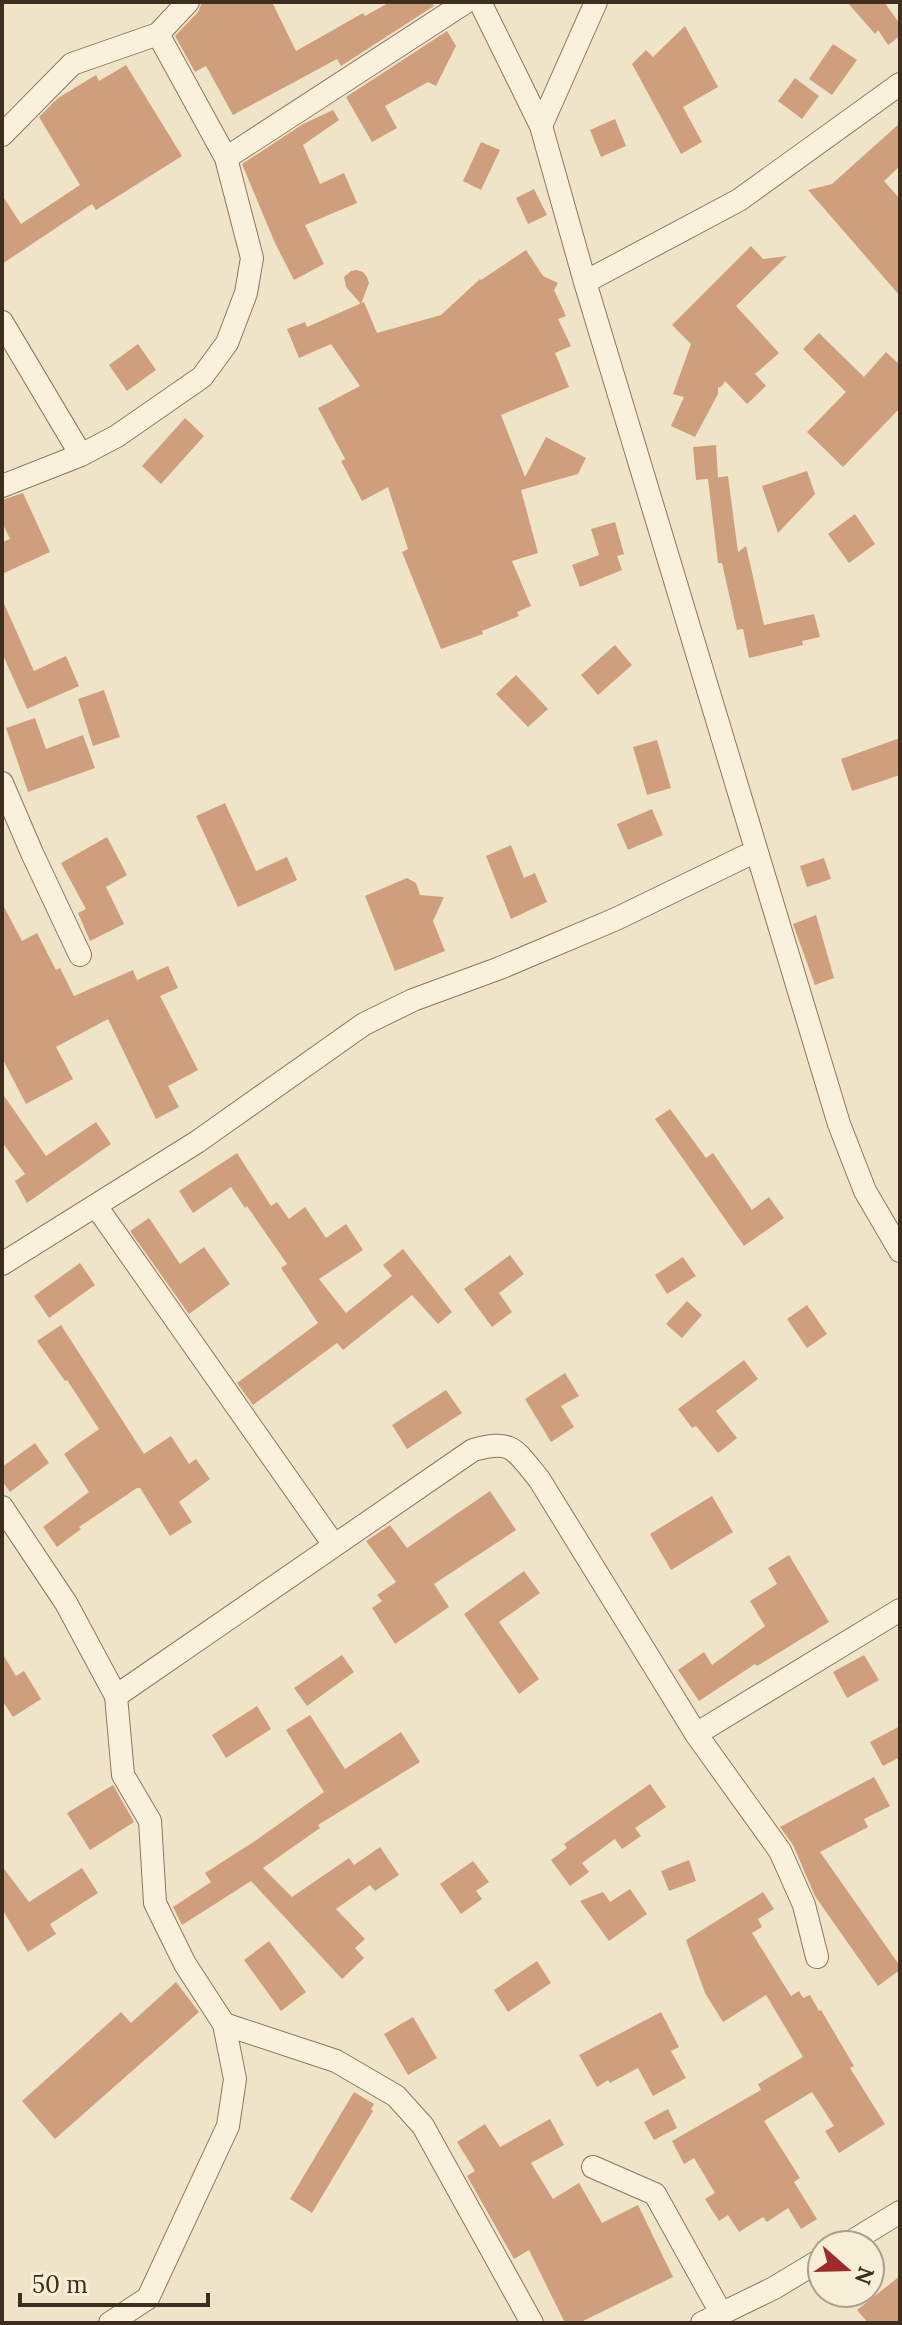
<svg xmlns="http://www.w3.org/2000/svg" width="902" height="2325" viewBox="0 0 902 2325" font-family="Lora,serif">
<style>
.building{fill:#cf9f7d}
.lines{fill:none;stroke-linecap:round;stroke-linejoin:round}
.street-casing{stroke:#8d765c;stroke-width:24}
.street{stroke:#faf1dc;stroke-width:22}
</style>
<rect width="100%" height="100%" fill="#f0e4c8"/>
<path class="building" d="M202 2H272L296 51 363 13 365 16 390 2H431L434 6 341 66 337 59 233 115 206 66 195 72 175 36 198 12Z
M847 2H884L900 24V36L888 45 878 30 875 34Z
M685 26 718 87 683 107 702 142 681 154 632 64 646 50 653 57Z
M447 31 456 46 436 86 428 82 385 106 397 128 372 142 346 97Z
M833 44 857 60 832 95 809 79Z
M126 65 182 156 96 210 92 204 2 264V195L21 224 80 185 39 117 58 98 96 75 99 81Z
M795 78 819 96 802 119 778 101Z
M333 110 339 120 303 145 320 184 344 173 357 203 305 225 324 264 294 280 275 243 242 164 303 124Z
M615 119 626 146 601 157 590 130Z
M900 123V166L884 181 900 199V296L808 190 832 184Z
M481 142 500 150 481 190 463 181Z
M534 189 547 215 528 224 516 198Z
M751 246 763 259 787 256 736 306 779 353 755 374 766 386 747 404 725 381 722 386 718 388V394L695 437 671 426 684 397 673 394 691 344 672 325Z
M526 250 543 276 558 283 554 290 566 316 558 319 571 346 555 353 569 387 501 415 525 477 546 437 586 458 578 474 521 490 538 553 512 561 531 606 517 612 519 616 482 631 483 634 441 649 402 552 408 549 388 487 362 501 341 461 345 459 318 408 360 386 331 344 299 358 287 329 305 322 307 327 364 302 377 333 441 315 480 279 481 280Z
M357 270 363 272 367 277 369 283 361 304 346 287 344 277 351 271Z
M819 333 864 377 886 352 900 365V408L843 467 807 432 846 392 803 349Z
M138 344 156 370 127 391 109 365Z
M185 418 204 436 161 484 142 466Z
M716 445 718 478 696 480 693 447Z
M807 471 815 494 778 533 762 486Z
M728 476 738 552 746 546 764 625 814 614 820 637 802 641 803 645 749 658 743 629 737 630 722 563H718L708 479Z
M23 493 50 552 2 574V542L10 539 2 522V500Z
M855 514 875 544 849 563 828 534Z
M615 522 624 554 617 556 622 570 580 587 572 565 599 555 591 529Z
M2 599 34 671 66 656 79 686 27 709 2 653Z
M615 645 632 665 598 695 581 675Z
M516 675 548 709 528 727 496 694Z
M104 690 120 737 93 746 78 699Z
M35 718 46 749 83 735 95 768 28 792 6 728Z
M900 738V775L852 791 841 759Z
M657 740 671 788 647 795 633 747Z
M225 803 256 871 287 857 297 880 238 907 196 816Z
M652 809 663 835 628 850 617 824Z
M107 837 127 875 106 887 124 924 90 941 78 913 86 909 61 863Z
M511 845 524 878 535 873 547 902 511 919 486 856Z
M824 858 831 879 807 887 800 866Z
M407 878 416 883 420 895 444 897 433 921 445 951 395 971 365 896Z
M2 903 22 941 37 933 56 970 60 968 74 996 133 970 137 980 168 966 178 988 160 996 198 1070 168 1086 179 1107 156 1119 108 1019 56 1047 73 1079 26 1104 2 1058Z
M816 915 834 978 815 985 793 924Z
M2 1093 46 1156 96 1122 111 1144 27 1203 15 1181 25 1174 2 1142Z
M670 1109 706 1158 713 1153 752 1210 769 1197 784 1218 744 1246 655 1119Z
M237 1153 271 1206 277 1202 289 1219 305 1207 326 1238 346 1224 363 1250 319 1279 346 1313 392 1276 383 1265 403 1249 452 1312 438 1324 412 1295 343 1350 337 1343 253 1405 237 1383 318 1323 281 1268 287 1264 247 1206 245 1208 231 1187 193 1213 179 1191Z
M149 1218 180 1264 204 1247 230 1284 189 1314 130 1231Z
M510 1255 524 1274 499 1293 512 1312 492 1327 464 1289Z
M683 1257 696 1276 667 1294 655 1275Z
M80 1263 95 1285 49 1318 34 1296Z
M687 1301 702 1315 682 1338 666 1324Z
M807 1305 827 1334 807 1348 787 1319Z
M61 1325 144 1454 171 1436 189 1464 196 1459 210 1479 179 1502 192 1522 170 1536 140 1488H137L79 1527 81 1529 57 1547 43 1527 89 1492 64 1454 99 1429 67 1380 65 1381 37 1341Z
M744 1360 758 1379 716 1411 737 1438 718 1453 696 1426 692 1428 678 1409Z
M565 1373 579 1396 561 1406 574 1427 551 1442 525 1399Z
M446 1390 462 1413 407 1449 392 1425Z
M35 1443 49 1463 10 1492 2 1481V1467Z
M490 1491 516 1530 434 1584 449 1607 395 1644 372 1608 382 1601 377 1595 396 1582 366 1541 390 1525 407 1548Z
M712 1496 733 1532 671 1570 650 1534Z
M789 1555 829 1622 757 1666 755 1664 699 1701 678 1670 704 1652 712 1665 765 1626 750 1601 777 1584 768 1568Z
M524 1571 540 1593 499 1622 539 1679 519 1694 464 1614Z
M2 1653 16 1676 24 1671 41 1699 13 1717 2 1700Z
M342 1655 354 1672 307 1706 294 1688Z
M864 1655 879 1680 847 1698 833 1672Z
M257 1706 271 1729 226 1758 212 1735Z
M310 1715 345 1769 401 1732 420 1762 318 1825 320 1828 263 1868 292 1897 349 1858 354 1865 380 1847 399 1875 375 1891 370 1885 336 1909 365 1939 355 1948 364 1958 342 1979 251 1881 182 1925 173 1907 211 1882 205 1873 255 1841 324 1792 286 1730Z
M900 1726V1757L883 1766 870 1742Z
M874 1777 890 1806 864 1819 868 1827 820 1852 900 1966V1970L878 1986 815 1896 793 1845 780 1827Z
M650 1784 666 1807 635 1828 641 1836 622 1849 615 1839 582 1863 589 1872 570 1886 551 1860 567 1848 564 1844Z
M113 1785 134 1822 90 1850 67 1813Z
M689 1860 696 1881 669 1891 661 1871Z
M473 1861 489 1882 476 1891 482 1899 461 1914 440 1884Z
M2 1866 29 1902 82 1868 98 1893 50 1924 56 1934 28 1952 2 1909Z
M630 1889 647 1914 609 1941 580 1901 603 1892 610 1902Z
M763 1892 774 1909 758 1919 762 1927 752 1933 791 1996 799 1991 803 1998 810 1995 819 2011 821 2010 854 2066 850 2068 885 2124 839 2153 825 2131 834 2126 812 2092 764 2121 800 2178 794 2182 817 2219 801 2229 788 2208 767 2222 763 2217 739 2232 728 2215 719 2221 705 2199 715 2193 694 2158 684 2164 672 2141 761 2090 758 2084 803 2057 766 1995 723 2022 705 1993 686 1940Z
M269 1941 306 1992 281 2011 244 1960Z
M537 1961 551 1983 508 2012 494 1990Z
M176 1982 199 2012 55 2139 22 2101 121 2012 131 2023Z
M661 2012 679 2047 671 2051 686 2078 653 2096 638 2068 610 2083 608 2080 597 2087 579 2055Z
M413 2017 437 2058 408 2075 384 2034Z
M354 2092 374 2104 371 2109 373 2111 312 2213 290 2199Z
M668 2109 677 2128 654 2140 644 2122Z
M550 2119 564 2145 531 2163 553 2199 579 2183 602 2223 638 2205 673 2277 579 2323H565L529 2250 514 2259 467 2176 475 2171 457 2142 485 2124 500 2147Z
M900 2276V2323H868L857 2310Z"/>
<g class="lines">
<g class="street-casing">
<path id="street" d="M480 2 541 126 585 282 839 1124 865 1191 900 1251
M541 126 596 2
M2 135 72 64 158 34 188 2
M226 158 466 2
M585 282 739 200 900 84
M2 322 81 455
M2 486 81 455 117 436 202 377 227 343 246 293 252 258 226 158 158 34
M2 783 32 853 80 955
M96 1206 334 1545
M2 1264 197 1142 364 1024 413 1000 500 968 616 919 756 851
M2 1507 66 1603 116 1696 123 1775 150 1821 155 1903 185 1964 224 2024 235 2079 228 2126 148 2298 110 2323
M116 1696 473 1450C513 1439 514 1449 539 1479L696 1734 780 1851 804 1905 817 1957
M696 1734 900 1610
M224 2024 336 2061 396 2096 423 2126 532 2323
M593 2167 655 2194 721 2313
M846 2245 900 2212
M702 2323 774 2288 822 2259"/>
</g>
<use href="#street" class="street"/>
</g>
<rect width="902" height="2325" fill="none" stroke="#3d2e20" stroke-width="8"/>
<g transform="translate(846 2269) rotate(110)"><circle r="38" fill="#f7eed8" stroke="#ada18e" stroke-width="2"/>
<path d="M0-6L14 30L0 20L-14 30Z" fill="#9e2a2b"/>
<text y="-12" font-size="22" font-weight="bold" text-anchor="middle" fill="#3d2e20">N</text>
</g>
<path d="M20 2293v12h188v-12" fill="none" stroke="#3d2e20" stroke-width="4"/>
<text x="32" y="2293" font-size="24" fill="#3d2e20" stroke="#f7eed8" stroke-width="6" paint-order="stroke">50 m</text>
</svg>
